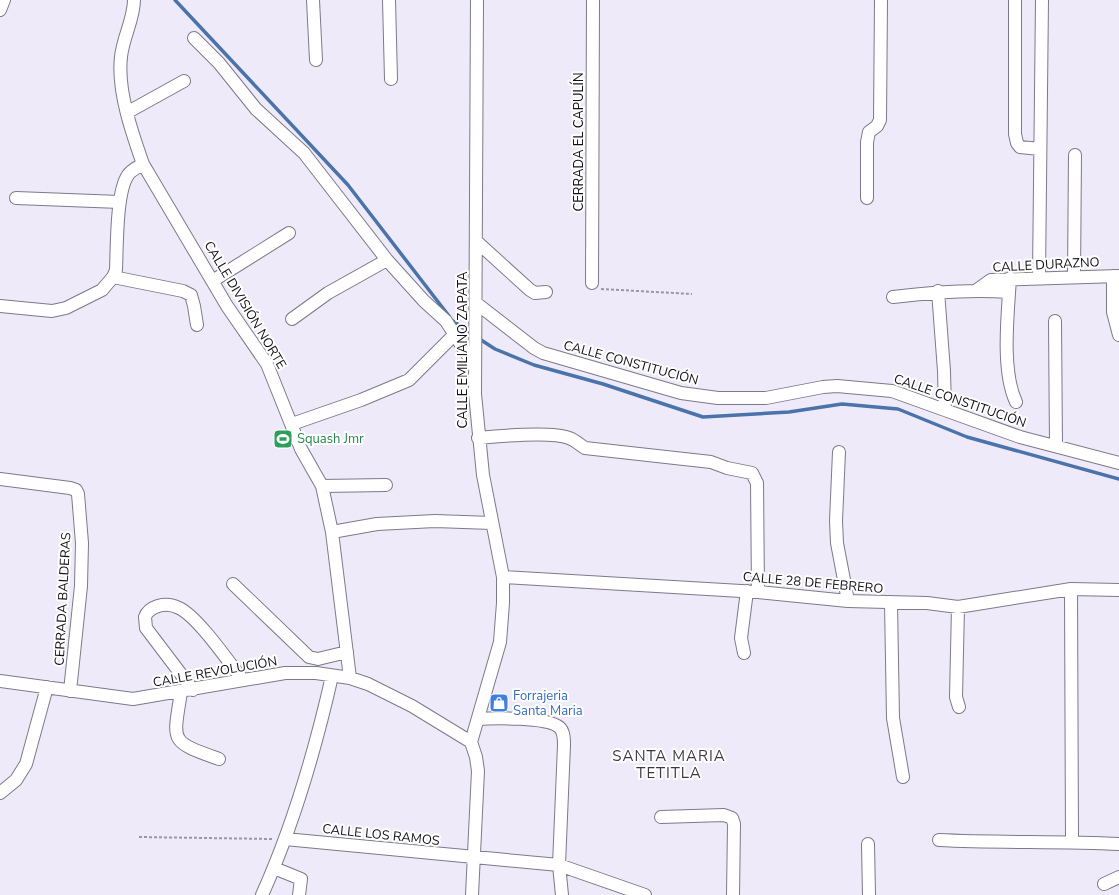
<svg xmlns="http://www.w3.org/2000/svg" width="1119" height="895" viewBox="0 0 1119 895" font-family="'Nunito Sans',sans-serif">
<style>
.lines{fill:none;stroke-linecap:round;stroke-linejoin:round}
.stream{stroke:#4a73a9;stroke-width:3.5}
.minor-casing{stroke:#7e7988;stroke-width:14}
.path{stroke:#9a96a3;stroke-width:2;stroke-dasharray:3 2;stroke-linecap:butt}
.minor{stroke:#fff;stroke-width:12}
.labels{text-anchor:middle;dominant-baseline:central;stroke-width:4;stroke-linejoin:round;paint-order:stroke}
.street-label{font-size:13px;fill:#131117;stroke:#fff}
.leisure-label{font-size:13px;fill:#27864d;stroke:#fff;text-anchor:start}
.shop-label{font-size:13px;fill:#366cbe;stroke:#fff;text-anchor:start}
.quarter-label{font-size:15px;letter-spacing:1px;fill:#3c3845;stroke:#fff}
</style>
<rect width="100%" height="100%" fill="#efeafa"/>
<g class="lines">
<path class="stream" d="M175 0 348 185 449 316
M453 321 472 334
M478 338 495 349 534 365 603 384 703 417 789 412 842 404 898 409 967 437 1119 479"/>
<g class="minor-casing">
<path id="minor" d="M134 0C134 19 123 37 121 57 117 90 132 133 143 164L227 306 267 364 301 449 322 486 332 532 350 678
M313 0 316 60
M389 0 391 79
M1015 0V134L1017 143 1020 147 1040 149
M0 10 4 0
M194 38 219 63 256 109 304 153 387 260 424 301 446 321 474 365
M128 112 184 81
M16 198 120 202
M867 198V142L869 132 877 126 880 120 881 0
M476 241 530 290 535 293 546 292
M1113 276V312L1119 335
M113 277 183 291 191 295 194 306 197 325
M1039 277 1042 0
M1074 277 1075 155
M1010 278C1008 313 1001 370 1016 402
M214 280 289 233
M592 283 593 0
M977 290 991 280 1119 276
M938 291 944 371 945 410
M893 297C932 292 970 289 1009 292
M476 303 534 348 543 353 681 393 718 398H766L823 387 837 386 892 391 1020 437 1119 463
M0 306 52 311 66 308 102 290 113 277 116 270C117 248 116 192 128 175 131 170 138 167 143 164
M292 319 328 293 387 260
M1055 321 1056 446
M292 424 361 400 409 380 454 335
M478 438C499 436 551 431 569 438 575 440 580 445 585 448L711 462 727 468 752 473 757 483 758 592
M839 452 836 521 837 543 848 601
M0 479 70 488 76 490 78 494 82 543 81 586 70 691
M322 486 386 485
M332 532 377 524 435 521 492 523
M503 577 758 592 848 601 927 603 958 607 1071 589 1119 590
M233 584 309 657 318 659 347 652
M1071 589 1072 842
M891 603 893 718 903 777
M958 607 956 697 959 707
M744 653 741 638 747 591
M0 681 133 699 285 673H316L350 678 368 684 412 706 471 742 476 757 478 771 472 895
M193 690 146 628 145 617C147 611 152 608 158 606 165 604 173 605 179 608 198 617 228 661 242 679
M181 692C173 743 169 741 219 759
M478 719C494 718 547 717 559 727 564 731 564 739 564 745L559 865 562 895
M471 742 500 642 503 603V577L483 475 475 394 477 0
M0 793 16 780 26 764 47 687
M661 817 724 815 732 818 734 824 733 895
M285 839 559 865 645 895
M939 840C999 843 1059 841 1119 844
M868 844 869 895
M274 868 301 879 299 895
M1104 884 1119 877
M262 895C294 824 315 751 332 676"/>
</g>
<path class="path" d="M601 289 692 294
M139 837 272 839"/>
<use href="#minor" class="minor"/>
</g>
<defs>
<g id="stadium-square" transform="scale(1)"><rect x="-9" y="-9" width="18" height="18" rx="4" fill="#2e9e5b" stroke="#fff"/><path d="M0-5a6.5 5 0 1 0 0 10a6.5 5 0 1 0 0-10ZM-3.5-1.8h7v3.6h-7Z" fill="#fff"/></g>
<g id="shop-square" transform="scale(1)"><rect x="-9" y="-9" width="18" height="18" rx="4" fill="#3f7fe0" stroke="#fff"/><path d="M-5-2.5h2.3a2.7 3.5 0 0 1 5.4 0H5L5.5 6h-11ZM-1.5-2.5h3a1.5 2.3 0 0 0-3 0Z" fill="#fff"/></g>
</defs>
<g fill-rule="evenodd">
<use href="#stadium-square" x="283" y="439"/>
<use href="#shop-square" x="499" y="703"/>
</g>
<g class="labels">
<g class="street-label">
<text transform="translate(579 142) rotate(-90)">CERRADA EL CAPULÍN</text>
<text transform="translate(1046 265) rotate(-3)">CALLE DURAZNO</text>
<text transform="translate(245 305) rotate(59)">CALLE DIVISIÓN NORTE</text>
<text transform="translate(463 350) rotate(-90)">CALLE EMILIANO ZAPATA</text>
<text transform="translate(631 363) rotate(15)">CALLE CONSTITUCIÓN</text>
<text transform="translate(960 401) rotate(19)">CALLE CONSTITUCIÓN</text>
<text transform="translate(813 583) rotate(5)">CALLE 28 DE FEBRERO</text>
<text transform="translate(63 599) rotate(-87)">CERRADA BALDERAS</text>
<text transform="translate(215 672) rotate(-10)">CALLE REVOLUCIÓN</text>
<text transform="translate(381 835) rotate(6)">CALLE LOS RAMOS</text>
</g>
<g class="leisure-label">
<text x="297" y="439">Squash Jmr</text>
</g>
<g class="shop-label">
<text x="513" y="696">Forrajeria<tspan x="513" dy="15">Santa Maria</tspan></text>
</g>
<g class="quarter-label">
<text x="669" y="756">SANTA MARIA<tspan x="669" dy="17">TETITLA</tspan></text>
</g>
</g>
</svg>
